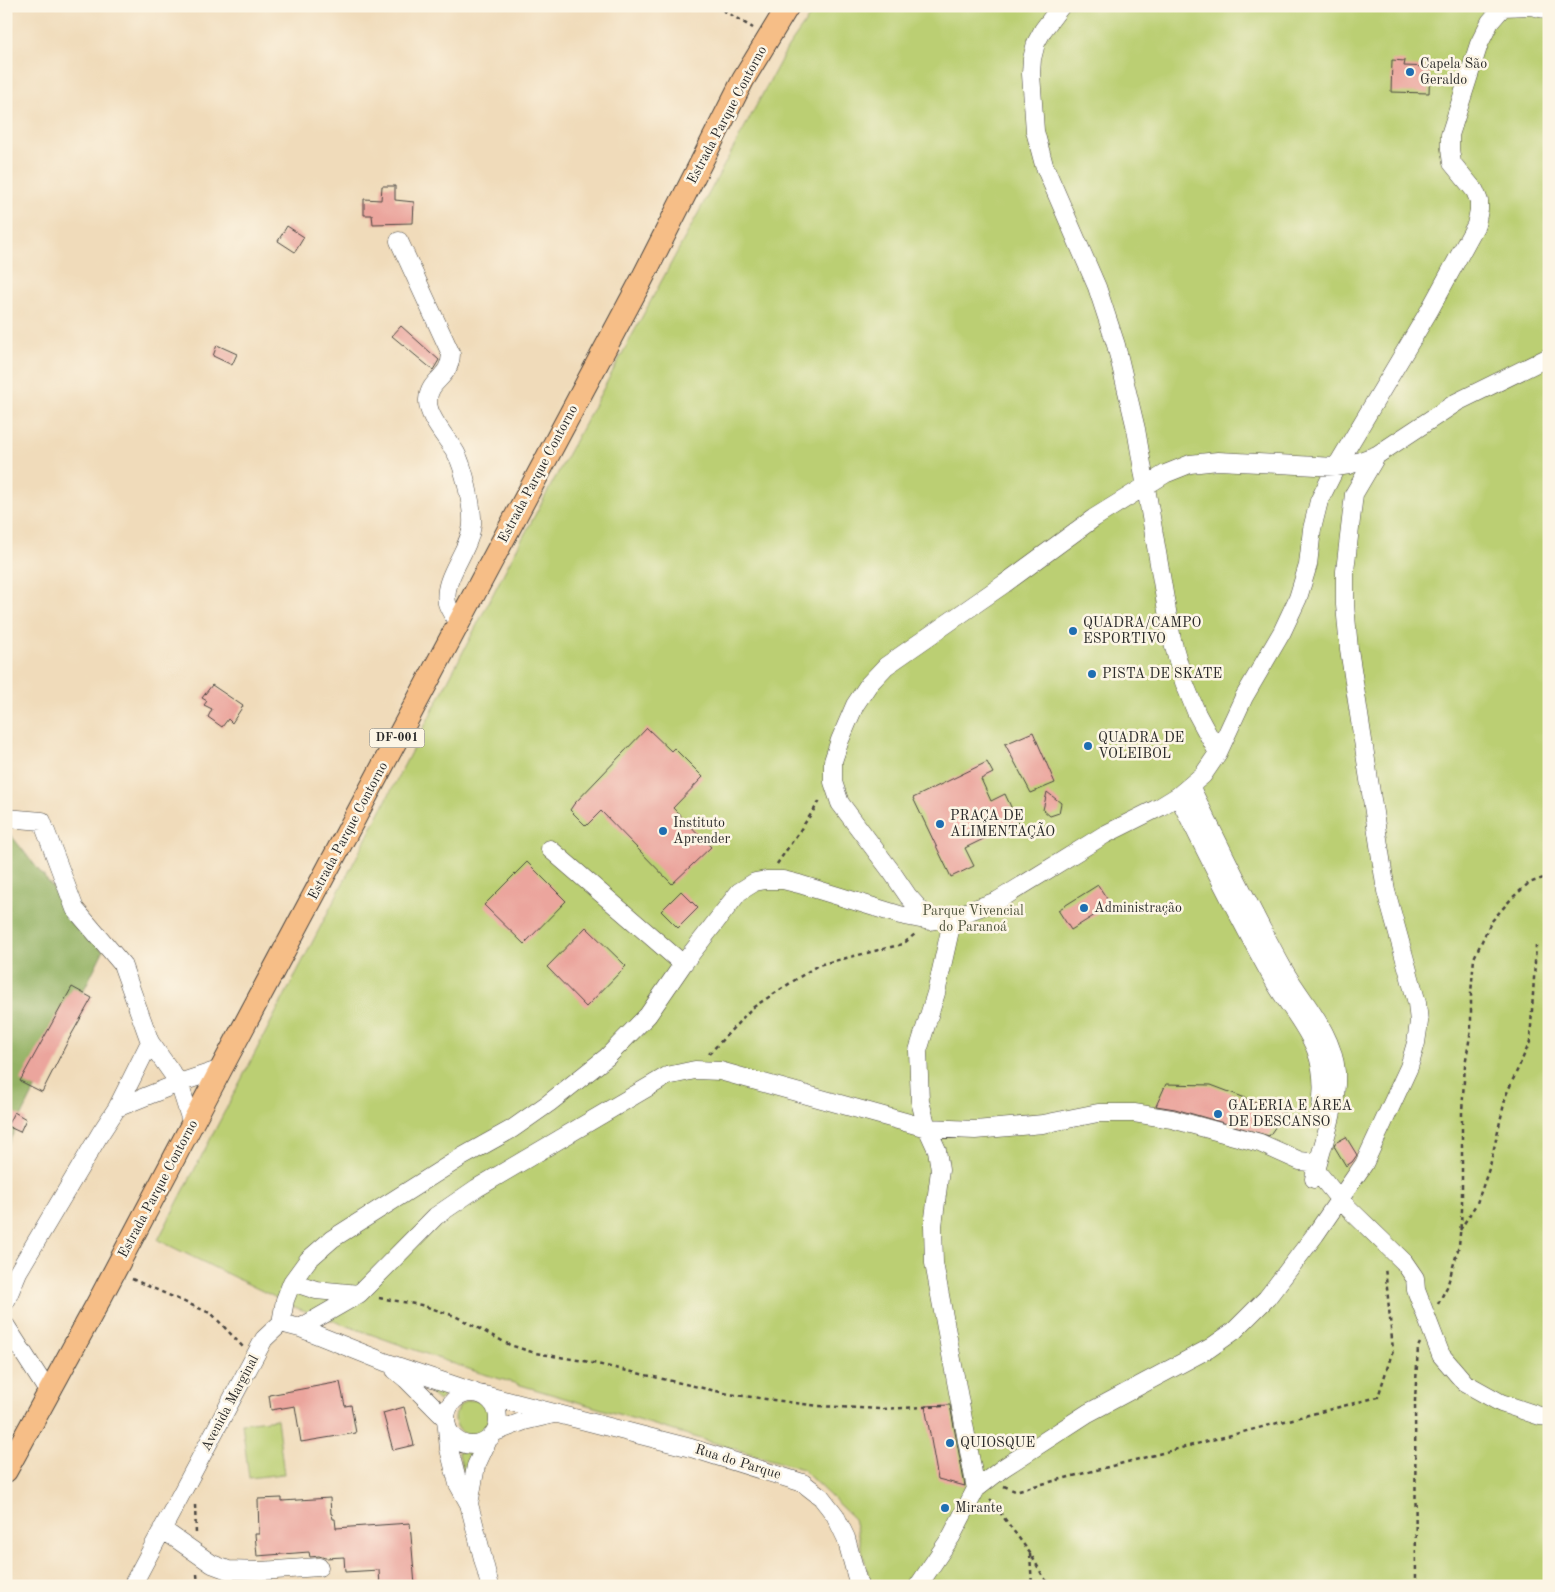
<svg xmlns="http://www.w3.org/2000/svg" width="1555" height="1592" viewBox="0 0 1555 1592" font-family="'Old Standard TT',serif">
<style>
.green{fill:#bbcf73;stroke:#737d4f}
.forest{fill:#94b265;stroke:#606e48}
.building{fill:#eba59d}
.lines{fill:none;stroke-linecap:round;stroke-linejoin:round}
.minor-casing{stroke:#494540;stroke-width:19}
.major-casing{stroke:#494540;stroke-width:24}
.path{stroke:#494540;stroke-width:2.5;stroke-dasharray:4 4;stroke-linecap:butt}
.minor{stroke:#fff;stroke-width:18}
.major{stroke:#f6be87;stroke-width:22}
.poi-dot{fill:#1f6fb2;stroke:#fcf5e5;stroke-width:2}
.labels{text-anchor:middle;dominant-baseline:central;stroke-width:5;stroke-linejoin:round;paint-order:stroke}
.shield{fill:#fcf5e5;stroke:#6a6863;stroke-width:1}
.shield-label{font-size:12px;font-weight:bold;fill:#2b2b2b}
.poi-label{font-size:14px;fill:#2b2b2b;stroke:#fcf5e5;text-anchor:start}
.street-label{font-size:14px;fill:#2b2b2b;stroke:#fcf5e5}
.park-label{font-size:14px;fill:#4f543d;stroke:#fcf5e5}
</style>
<rect width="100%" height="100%" fill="#fcf5e5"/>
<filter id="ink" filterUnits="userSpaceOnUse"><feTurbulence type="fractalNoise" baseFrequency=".02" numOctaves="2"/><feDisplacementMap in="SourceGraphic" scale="10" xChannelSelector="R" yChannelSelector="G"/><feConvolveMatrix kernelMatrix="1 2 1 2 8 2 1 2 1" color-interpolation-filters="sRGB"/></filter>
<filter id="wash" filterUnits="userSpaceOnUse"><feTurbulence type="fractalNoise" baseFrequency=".0096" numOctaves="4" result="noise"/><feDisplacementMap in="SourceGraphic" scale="20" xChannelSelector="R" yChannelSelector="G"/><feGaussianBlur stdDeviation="1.12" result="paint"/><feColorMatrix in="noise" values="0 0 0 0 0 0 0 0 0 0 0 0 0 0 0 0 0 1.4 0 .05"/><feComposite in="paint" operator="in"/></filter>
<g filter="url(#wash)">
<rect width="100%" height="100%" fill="#f0dbba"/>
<path class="green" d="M817 6H1549V1543L1545 1586H871L854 1519 802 1469 477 1372 297 1308 158 1240 508 565 788 47Z
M409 1375 449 1390 439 1401Z
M455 1418a18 18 0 1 1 36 0a18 18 0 1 1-36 0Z
M277 1419 284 1474 249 1478 242 1423Z
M458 1451 473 1454 467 1485Z"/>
<path class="forest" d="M6 829 103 951 6 1148Z"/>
<g id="blocks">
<path class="building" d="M1392 60 1405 61 1404 66 1430 67 1429 93 1391 92Z
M382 186H395V200L414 202 413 223 373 224 372 215H364V199L381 200Z
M287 226 304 237 295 252 278 241Z
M401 326 439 360 433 370 392 336Z
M217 345 237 354 232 365 213 356Z
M212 685 243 706 232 723 228 719 222 727 208 717 212 709 204 705 207 701 202 698Z
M647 728 671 751 674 748 703 777 673 808 711 847 672 884 601 811 586 826 570 810 574 804Z
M1033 732 1055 783 1031 793 1005 744Z
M987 762 993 773 981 779 991 801 1005 794 1018 822 965 848 974 866 951 877 913 798Z
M1047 792 1061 803 1059 813 1050 816 1043 810Z
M527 862 566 901 524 944 484 905Z
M1098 885 1111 905 1071 930 1058 910Z
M681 891 698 908 678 928 661 911Z
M586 927 626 966 586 1007 547 967Z
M72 987 92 998 69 1039 42 1092 20 1081Z
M1166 1084 1211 1085 1285 1113 1269 1136 1175 1109 1156 1106Z
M14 1112 26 1119 20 1132 7 1126Z
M1346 1137 1357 1155 1352 1162 1346 1166 1334 1146 1335 1143Z
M340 1382 345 1406 351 1405 356 1433 301 1442 295 1406 271 1410 269 1395Z
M950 1405 965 1486 938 1479 925 1406Z
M404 1407 414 1445 393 1450 383 1413Z
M282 1498V1501L330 1498 331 1514H332L333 1519H335L336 1528 410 1523 415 1586H380L379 1570 345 1572 344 1557 325 1558 319 1556 310 1557 309 1552 257 1556 255 1534H259L258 1499Z"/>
</g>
</g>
<g filter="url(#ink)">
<use href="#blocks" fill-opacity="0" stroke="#494540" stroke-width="1"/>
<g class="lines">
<g class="minor-casing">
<path id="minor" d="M1061 6 1043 30 1036 43 1032 59 1031 74 1035 131 1044 165 1097 287 1116 345 1136 429 1172 640 1184 682 1197 714 1218 753
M399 241 451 354C450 379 429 379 428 400 427 417 448 439 456 453 464 467 473 508 472 524 470 551 442 577 447 603 449 610 455 618 458 624
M1190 786C1221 848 1251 911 1285 972 1303 1003 1333 1033 1336 1072 1338 1108 1322 1144 1314 1179
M1178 796C1209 857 1239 919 1273 979 1286 1003 1306 1024 1316 1050 1324 1071 1324 1092 1320 1114
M6 818 42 821 75 909 122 964 150 1042 179 1083 192 1124
M550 849 683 964
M930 921 908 896 891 871 840 803 833 782V761L840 740 855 705 869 684 886 666 1004 584 1094 518 1165 474 1190 464 1218 461 1336 467 1349 465 1377 455
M117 1108 179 1083 221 1069
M292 1282 316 1290 359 1294 436 1216 477 1188 667 1076 695 1070 720 1071 927 1128 975 1130 1043 1124 1098 1113H1134L1172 1119 1260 1143 1300 1161 1309 1162 1340 1200 1404 1262 1415 1278 1416 1290 1441 1355 1465 1383 1501 1403 1540 1416 1549 1417
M6 1301 18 1272 100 1134 117 1108 150 1042
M281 1323 285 1300 292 1282 308 1260 332 1239 460 1158 512 1129 549 1103 607 1057 648 1015 683 964 739 892 755 882 766 880H783L799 884 900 915 930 921 953 917 997 901 1104 835 1160 807 1178 796 1203 775 1218 753 1244 697 1282 632 1298 598 1308 565 1312 529 1319 501 1336 467 1429 311 1476 225 1479 210V201L1475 191 1452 163 1450 149V135L1479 44 1490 22 1503 7 1530 6 1549 10
M6 1326 49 1393
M300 1328 359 1294
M395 1370 406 1379 445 1418
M446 1419a26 26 0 1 1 52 0a26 26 0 1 1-52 0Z
M484 1395 691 1448 803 1483 821 1497 835 1515 846 1538 859 1586
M447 1428 449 1449 458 1484 469 1504 490 1586
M495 1432 524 1421 554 1414
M976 1489 1003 1468 1088 1413 1210 1348 1234 1331 1267 1298 1315 1235 1364 1164 1409 1067 1416 1043 1419 1022 1417 1003 1386 891 1349 649 1345 605V571L1354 494 1377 455 1457 402 1549 357
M469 1504 476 1466 488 1440
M162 1529 212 1564 228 1570 261 1571 319 1567
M132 1586 264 1339 281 1323 300 1328 385 1362 474 1392
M918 1586 951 1537 976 1489 934 1263 933 1226 940 1170 937 1150 927 1128 920 1101 918 1051 936 993 953 917"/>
</g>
<g class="major-casing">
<path id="major" d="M6 1471 102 1295 221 1069 640 283 743 80 788 6"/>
</g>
<path class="path" d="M716 6 753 28
M777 864 822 798
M709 1054 752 1008 818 965 903 944 915 934
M1460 1230 1477 1203 1490 1166 1506 1095 1530 1042 1536 946
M132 1279 212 1314 243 1347
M379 1298 421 1305 455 1316 510 1345 535 1353 584 1361 729 1394 818 1406 881 1409 945 1406
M1438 1304 1447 1287 1459 1246 1462 1210V1112L1465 1065 1471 1030V993L1474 958 1491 922 1512 898 1529 883 1549 876
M1004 1486 1015 1491 1378 1397 1393 1350 1385 1267
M990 1499 1030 1553 1044 1578 1051 1586
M195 1505 196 1534
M1030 1554 1032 1586
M197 1574 198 1586
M1416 1586 1415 1400 1418 1347 1420 1343"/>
<use href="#minor" class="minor"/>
<use href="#major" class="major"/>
</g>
</g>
<g class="poi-dot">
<circle cx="1410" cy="72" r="5"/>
<circle cx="1073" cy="631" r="5"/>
<circle cx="1092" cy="674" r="5"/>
<circle cx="1088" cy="746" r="5"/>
<circle cx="940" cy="824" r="5"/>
<circle cx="663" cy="831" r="5"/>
<circle cx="1084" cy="908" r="5"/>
<circle cx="1218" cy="1114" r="5"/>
<circle cx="950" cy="1443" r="5"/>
<circle cx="945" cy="1508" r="5"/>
</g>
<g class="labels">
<rect class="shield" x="369.5" y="728.5" width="55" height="19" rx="4"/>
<g class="shield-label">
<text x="397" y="738">DF-001</text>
</g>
<g class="poi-label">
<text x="1420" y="64">Capela São<tspan x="1420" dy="16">Geraldo</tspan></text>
<text x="1083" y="623">QUADRA/CAMPO<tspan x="1083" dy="16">ESPORTIVO</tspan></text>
<text x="1102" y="674">PISTA DE SKATE</text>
<text x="1098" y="738">QUADRA DE<tspan x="1098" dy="16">VOLEIBOL</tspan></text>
<text x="950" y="816">PRAÇA DE<tspan x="950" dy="16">ALIMENTAÇÃO</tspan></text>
<text x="673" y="823">Instituto<tspan x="673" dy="16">Aprender</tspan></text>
<text x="1094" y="908">Administração</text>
<text x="1228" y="1106">GALERIA E ÁREA<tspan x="1228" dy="16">DE DESCANSO</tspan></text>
<text x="960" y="1443">QUIOSQUE</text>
<text x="955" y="1508">Mirante</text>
</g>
<g class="street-label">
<text transform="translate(727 115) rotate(-62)">Estrada Parque Contorno</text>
<text transform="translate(538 474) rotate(-62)">Estrada Parque Contorno</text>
<text transform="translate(348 831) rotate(-62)">Estrada Parque Contorno</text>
<text transform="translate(158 1189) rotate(-62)">Estrada Parque Contorno</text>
<text transform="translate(230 1403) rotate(-62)">Avenida Marginal</text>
<text transform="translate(738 1462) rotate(17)">Rua do Parque</text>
</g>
<g class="park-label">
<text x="973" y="911">Parque Vivencial<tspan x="973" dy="16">do Paranoá</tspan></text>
</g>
</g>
<rect width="1555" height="1592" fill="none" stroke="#fcf5e5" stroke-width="25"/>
</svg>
